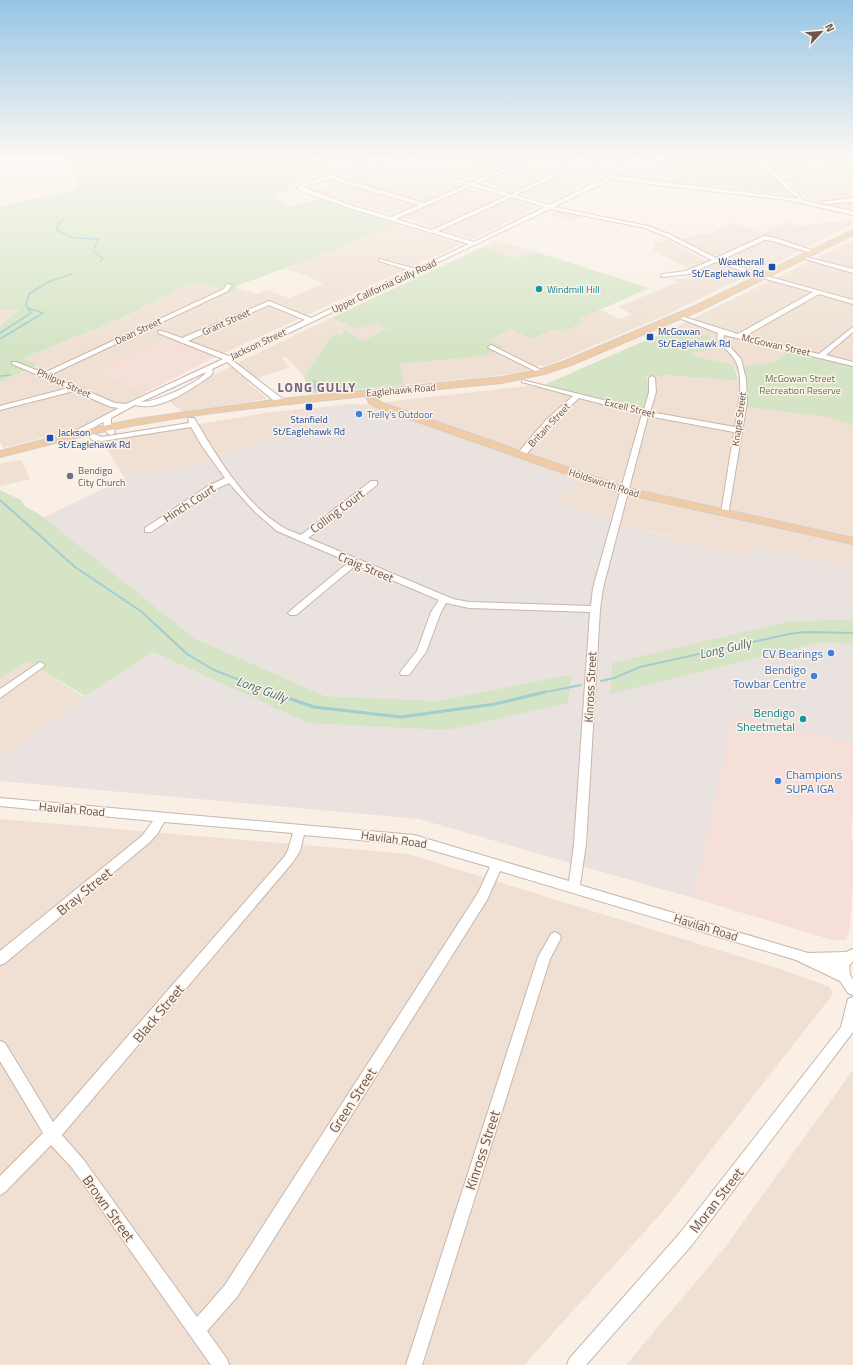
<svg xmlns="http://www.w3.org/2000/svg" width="853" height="1365" viewBox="0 0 853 1365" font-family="'Titillium Web',sans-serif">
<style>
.residential{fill:#efe0d3}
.commercial{fill:#f7dfd9}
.industrial{fill:#e9e2de}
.green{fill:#d4e4c5}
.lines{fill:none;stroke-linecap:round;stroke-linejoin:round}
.stream-far2{stroke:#a3cdcf;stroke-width:1.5}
.stream-far1{stroke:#a3cdcf;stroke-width:2}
.stream{stroke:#a3cdcf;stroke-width:3}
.minor-casing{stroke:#c8b6ac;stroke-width:2}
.major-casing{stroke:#d3ccca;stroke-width:2}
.minor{fill:#fff;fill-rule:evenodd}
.major{fill:#efcca5;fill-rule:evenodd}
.transit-dot{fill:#1a4fb4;stroke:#fcf3e9;stroke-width:1.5}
.culture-dot{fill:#0f9aa8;stroke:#fcf3e9;stroke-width:1.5}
.shop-dot{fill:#3f7fe0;stroke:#fcf3e9;stroke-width:1.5}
.worship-dot{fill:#6b7280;stroke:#fcf3e9;stroke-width:1.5}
.labels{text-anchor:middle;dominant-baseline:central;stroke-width:3;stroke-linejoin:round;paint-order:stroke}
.far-transit-label{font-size:10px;fill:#164399;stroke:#fcf3e9;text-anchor:start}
.far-street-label{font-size:10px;fill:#6d564d;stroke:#fcf3e9}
.far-culture-label{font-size:10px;fill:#0d838f;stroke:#fcf3e9;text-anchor:start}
.far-park-label{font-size:10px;fill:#5b774a;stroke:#fcf3e9}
.far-shop-label{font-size:10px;fill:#366cbe;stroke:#fcf3e9;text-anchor:start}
.far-worship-label{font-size:10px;fill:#5b616d;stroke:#fcf3e9;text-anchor:start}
.street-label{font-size:12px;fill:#6d564d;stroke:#fcf3e9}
.shop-label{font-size:12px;fill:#366cbe;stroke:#fcf3e9;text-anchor:end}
.culture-label{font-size:12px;fill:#0d838f;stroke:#fcf3e9;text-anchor:end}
.far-district-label{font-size:13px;font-weight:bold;letter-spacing:1px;fill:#7a668a;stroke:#fcf3e9}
.water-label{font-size:13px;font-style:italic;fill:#477377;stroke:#fcf3e9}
.near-street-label{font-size:14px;fill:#6d564d;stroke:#fcf3e9}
</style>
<rect width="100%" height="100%" fill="#f9efe4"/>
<path class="residential" d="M308 157H368L388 166 538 207 473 239 314 191 353 176 339 173Z
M420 157H457L478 163 495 161 512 166 539 157H642L549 201 404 162Z
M665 157H693L667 172 676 176 739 182 735 189 624 177Z
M787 163 810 171 821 166 853 174V210L811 201 807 198 771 165Z
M557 211 583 216 574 222 549 215Z
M848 220 853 221V224L759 271 713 255 682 239 704 233 709 234 733 223 763 233 787 222 799 226Z
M396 224 462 244 213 358 164 339 98 371 147 392 74 430 3 448 0 441V382L38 366 23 358 117 320 197 281 231 293 241 289 257 294 268 290 289 298 324 283 285 268Z
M498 240 536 252 517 258 483 247Z
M667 240 703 259 749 275 668 314 546 366 539 365 529 369 527 371 496 376 405 385 399 364 485 356 504 348 489 341 511 329 531 339 555 329 584 322 578 319 600 310 621 319 632 314 618 307 678 282 666 278 684 279 697 273 654 251V243Z
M853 240V574L848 573V567L754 546 751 558 669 540 670 536 626 526 559 501 579 482 360 405 546 384 559 389 649 382 646 378 650 375 663 377 664 375 738 381V374L734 365 695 356 688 353 720 349 709 334 690 337 672 329Z
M20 308 9 321 0 327V309Z
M331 318 359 329 376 323 387 329 362 341 344 330 339 335 328 341 304 376 286 357 282 358 290 367 247 382 266 397 265 399 183 412 167 399 247 358Z
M305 409 334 423 204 459 206 463 124 477 102 441 271 412Z
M18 460 22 461 30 479 0 486V464Z
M27 661 84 697 0 759V680Z
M0 819 408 854 780 969 830 987 833 994 665 1209 524 1365H0Z
M853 1070V1365H626L726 1246Z"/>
<path class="commercial" d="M164 339 213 358 147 392 98 371Z
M733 714 853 743V808L851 833 853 845V884L850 926 847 938 844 940H832L693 898Z"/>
<path class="industrial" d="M352 404 363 405 580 482 559 501 626 526 671 537 670 540 750 558 754 546 848 567V573L853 574V620H837L612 663 610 693 817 643 853 644V743L733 715 693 898 419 819 0 781V759L84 697 153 652 308 723 568 703 572 674 438 701 325 696 194 638 43 518 125 478 124 477 206 463 203 459 333 423 305 409Z"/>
<path class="green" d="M67 157H308L336 171 290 184 288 192 273 197 291 206 318 199 396 224 315 257 239 285 236 288 240 289 231 293 197 281 117 320 23 358 38 365 0 382V327L20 309H0V206L76 190C82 171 73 173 67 157Z
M457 157H539L512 166 495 161 478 163Z
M693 157H755L795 197 735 189 739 182 676 176 666 173Z
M764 157H853V174L821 166 810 171 787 163 771 165Z
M483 247 517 258 536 252 649 288 579 319 584 322 561 332 555 329 531 339 511 329 489 341 505 347 485 356 399 364 405 385 309 394 304 376 328 341 336 334 340 335 344 330 362 341 387 329 376 323 359 329 331 318Z
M672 329 690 337 709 334 720 349 689 353 695 356 734 365 738 381 665 375 663 377 647 376 646 378 650 387 645 407 640 409 559 389 546 384Z
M786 350 853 365V425L828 417 747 407 744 366 777 362Z
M0 490 21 500 25 506 39 514 194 638 325 696 438 701 572 674 568 703 448 730 308 723 153 652 85 696 27 661 0 680Z
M837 620H853V644L817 643 610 694 612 663 787 622Z"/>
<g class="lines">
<path class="stream-far2" d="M65 219 59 222 56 230 74 238 99 239 93 251 103 259 100 261
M0 333 31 313 26 305 29 294 48 282 72 274
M0 339 43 313 28 308
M0 376 10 375
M314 380 316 391"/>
<path class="stream-far1" d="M0 500 75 567 142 612 187 654 214 670 273 693
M601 681 614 678 640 667 789 634 805 632 853 633
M541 693 581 685"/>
<path class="stream" d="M270 692 314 707 401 717 495 704 545 692"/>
<g class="minor-casing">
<path id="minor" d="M376 157H382L392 160 413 157 396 162 470 183 509 166 540 157H547L513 168 476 184 511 194 581 162 565 157H572L623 169 648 157H654L643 163 671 170V172L639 165 616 176 799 199 785 188 756 157H761L780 177 794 174 811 166 813 165 811 159 824 161 809 171 783 180 805 201 853 211V215L787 200 657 185 612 179 554 207 648 226 669 234 716 258 764 236 776 238 817 252 814 254 773 241 765 240 721 260 770 277 853 300V304L819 294 745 336 819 354 853 327V332L826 355 853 362V366L724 335 723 339 741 359 746 379 747 402 728 515H722L721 513 734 432 648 416 603 588 600 609 586 844 580 885 808 953 846 952 853 949V961L849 966 850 975 853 979V995L848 993 840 981 796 960 500 871 487 900 237 1297 207 1331 227 1359 229 1365H211L73 1169 51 1145 5 1192 0 1195V1176L43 1133 0 1061V1041L5 1043 53 1122 285 856 288 850 293 833 164 822 158 833 150 842 5 963 0 965V951L142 836 153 821 0 806V798L414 835 569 881 574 844 590 612 469 608 446 603 441 612 426 652 409 675H401L400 673 401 671 417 651 431 612 439 600 356 565 296 615H290L288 613 290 611 349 562 277 531 255 512 229 483 214 490 151 532H145V528L208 486 225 478 202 446 191 427 102 441 92 440 90 436 94 434 102 437 189 423 188 418H194C217 456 243 502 281 526 287 530 294 532 301 535L371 481H377V485L308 538 453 599 469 602 591 606 593 588 642 414 579 398 552 424 524 457H518V453L546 420 573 396 522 382V380L644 410 649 392V378L652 376 655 378 656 392 650 412 735 427C738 409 745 377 735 360 730 352 722 346 717 339L718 333 679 318 684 317 738 334 813 292 766 279 716 262 689 274 661 277V275L663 274 686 271 712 260 665 236 645 228 550 209 232 360 284 400V404H278L227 362 212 369 213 373 209 377C189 390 160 412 135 405L111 418V423L115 433 111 435 107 433 103 422 77 437H71V433L119 408 111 407 74 391 0 410V406L68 388 12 364V362H16L44 373 224 289 227 284 232 285 228 291 50 375 115 403 126 404 223 359 158 333V331H162L182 338 269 301 311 318 411 271 379 261V259L416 269 469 244 349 208 303 192 297 187 316 179 386 162ZM391 163 466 185 424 203 336 177ZM586 163 619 171 549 205 516 195ZM330 179 419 205 391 217 353 206 303 187ZM471 186 507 196 432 230 396 219ZM512 197 545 207 474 242 438 231ZM269 305 305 320 229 356 188 341ZM206 372C201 382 154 403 141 402ZM304 835 414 845 490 867 478 893 225 1285 197 1317 83 1159 62 1135 293 862 300 851Z
M851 182H853V188L849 184Z
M853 198V202L824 204 821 202Z
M802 256 853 269V273L802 258Z
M491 345 543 371 544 372 539 373 489 348 488 347Z
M40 662 45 665 43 667 0 698V689Z
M555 932 559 934 561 938 550 959 422 1365H406L538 957 551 934Z
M853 997V1032L692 1245 586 1365H567L569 1359 680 1233 841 1027 848 999Z"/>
</g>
<g class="major-casing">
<path id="major" d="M853 230V235L701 310 571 365 544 374 502 383 375 395 376 399 385 404 627 488 853 538V544L620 493 379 408 369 403 366 396C289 404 212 411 136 425 90 433 45 446 0 457V451L74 432 137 419 281 399 502 377 539 370 565 361 695 306Z"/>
</g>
<use href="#minor" class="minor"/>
<use href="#major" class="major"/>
</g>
<linearGradient id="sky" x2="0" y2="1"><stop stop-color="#96c4e4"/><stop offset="0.45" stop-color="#fcf8f3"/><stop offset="1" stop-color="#fcf8f3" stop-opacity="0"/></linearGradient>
<rect width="853" height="348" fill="url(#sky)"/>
<g class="transit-dot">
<rect x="768" y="263" width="8" height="8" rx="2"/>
<rect x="646" y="333" width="8" height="8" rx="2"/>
<rect x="305" y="403" width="8" height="8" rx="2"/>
<rect x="46" y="434" width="8" height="8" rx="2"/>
</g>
<g class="culture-dot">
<circle cx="539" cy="289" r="4"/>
<circle cx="803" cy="719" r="4"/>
</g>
<g class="shop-dot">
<circle cx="359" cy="414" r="4"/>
<circle cx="831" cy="653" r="4"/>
<circle cx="814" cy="676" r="4"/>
<circle cx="778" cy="781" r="4"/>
</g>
<circle class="worship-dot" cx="70" cy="476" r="4"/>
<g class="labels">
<g class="far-transit-label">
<text x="764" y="261" text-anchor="end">Weatherall<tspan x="764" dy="12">St/Eaglehawk Rd</tspan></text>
<text x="658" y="331">McGowan<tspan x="658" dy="12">St/Eaglehawk Rd</tspan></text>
<text x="309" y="419" text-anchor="middle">Stanfield<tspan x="309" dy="12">St/Eaglehawk Rd</tspan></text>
<text x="58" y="432">Jackson<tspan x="58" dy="12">St/Eaglehawk Rd</tspan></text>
</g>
<g class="far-street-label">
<text transform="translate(384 286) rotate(-25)">Upper California Gully Road</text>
<text transform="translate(226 322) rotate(-24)">Grant Street</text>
<text transform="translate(138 331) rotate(-25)">Dean Street</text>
<text transform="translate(258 344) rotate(-25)">Jackson Street</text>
<text transform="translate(776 345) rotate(13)">McGowan Street</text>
<text transform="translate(64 383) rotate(24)">Philpot Street</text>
<text transform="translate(401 390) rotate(-5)">Eaglehawk Road</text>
<text transform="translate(630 408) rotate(14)">Excell Street</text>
<text transform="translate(739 419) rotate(-82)">Knape Street</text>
<text transform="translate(549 425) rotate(-47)">Britain Street</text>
<text transform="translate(604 483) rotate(18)">Holdsworth Road</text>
</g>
<g class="far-culture-label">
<text x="547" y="289">Windmill Hill</text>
</g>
<g class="far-park-label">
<text x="800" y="378">McGowan Street<tspan x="800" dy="12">Recreation Reserve</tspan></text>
</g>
<g class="far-shop-label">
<text x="367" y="414">Trelly's Outdoor</text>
</g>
<g class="far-worship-label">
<text x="78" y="470">Bendigo<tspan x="78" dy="12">City Church</tspan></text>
</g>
<g class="street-label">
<text transform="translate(189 503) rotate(-33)">Hinch Court</text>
<text transform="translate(337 511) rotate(-37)">Colling Court</text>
<text transform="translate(366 567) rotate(23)">Craig Street</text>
<text transform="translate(590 687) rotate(-87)">Kinross Street</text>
<text transform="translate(72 809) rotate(5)">Havilah Road</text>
<text transform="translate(394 839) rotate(8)">Havilah Road</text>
<text transform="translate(706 927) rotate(17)">Havilah Road</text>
</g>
<g class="shop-label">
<text x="823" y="653">CV Bearings</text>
<text x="806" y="669">Bendigo<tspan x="806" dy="14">Towbar Centre</tspan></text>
<text x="786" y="774" text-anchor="start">Champions<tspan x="786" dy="14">SUPA IGA</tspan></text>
</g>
<g class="culture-label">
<text x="795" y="712">Bendigo<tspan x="795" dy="14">Sheetmetal</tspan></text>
</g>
<g class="far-district-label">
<text x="317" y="387">LONG GULLY</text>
</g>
<g class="water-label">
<text transform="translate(725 648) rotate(-13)">Long Gully</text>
<text transform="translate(262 689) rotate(20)">Long Gully</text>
</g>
<g class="near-street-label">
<text transform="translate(84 891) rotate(-39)">Bray Street</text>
<text transform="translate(158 1013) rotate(-50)">Black Street</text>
<text transform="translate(352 1100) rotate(-57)">Green Street</text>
<text transform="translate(482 1150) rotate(-72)">Kinross Street</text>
<text transform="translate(716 1200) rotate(-52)">Moran Street</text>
<text transform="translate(109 1208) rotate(54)">Brown Street</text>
</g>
</g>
<g transform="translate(821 32) rotate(64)" stroke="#fcf3e9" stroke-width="3" paint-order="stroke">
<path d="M0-3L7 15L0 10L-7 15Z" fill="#6d564d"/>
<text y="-6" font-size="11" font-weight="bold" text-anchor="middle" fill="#6d564d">N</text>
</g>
</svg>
